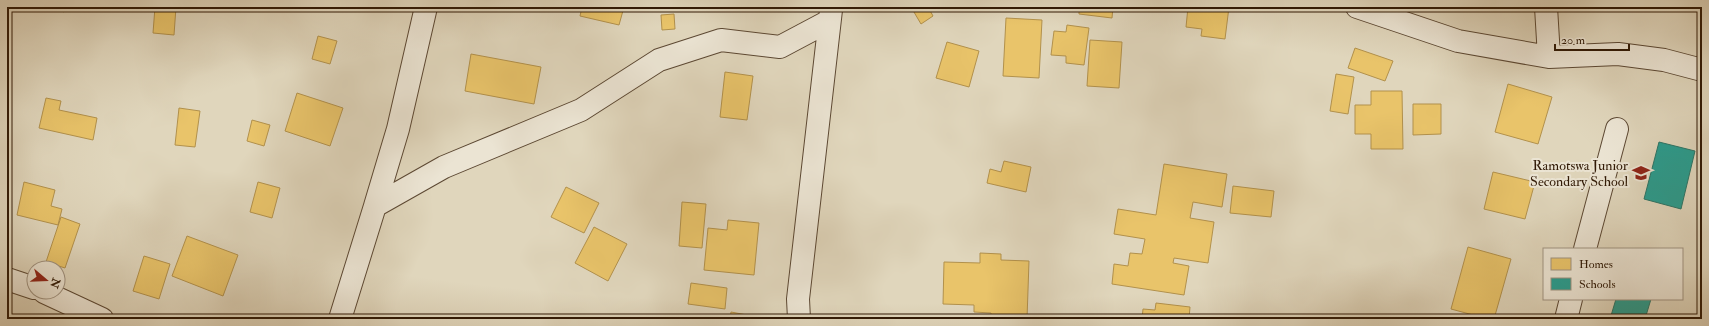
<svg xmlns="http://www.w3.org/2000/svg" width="1709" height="326" viewBox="0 0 1709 326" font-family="'IM FELL Double Pica',serif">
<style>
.homes{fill:#e9c46a;stroke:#b2914c}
.schools{fill:#2a9d8f;stroke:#2c7566}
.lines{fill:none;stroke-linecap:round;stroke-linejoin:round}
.minor-casing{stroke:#5c4833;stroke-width:24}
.minor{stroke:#ebe4d3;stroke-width:22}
.labels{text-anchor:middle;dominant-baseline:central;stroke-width:4;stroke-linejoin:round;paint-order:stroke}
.poi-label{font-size:14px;fill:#301905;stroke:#ebe4d3;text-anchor:end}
</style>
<rect width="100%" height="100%" fill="#e0d6bc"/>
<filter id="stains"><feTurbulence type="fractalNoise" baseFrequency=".005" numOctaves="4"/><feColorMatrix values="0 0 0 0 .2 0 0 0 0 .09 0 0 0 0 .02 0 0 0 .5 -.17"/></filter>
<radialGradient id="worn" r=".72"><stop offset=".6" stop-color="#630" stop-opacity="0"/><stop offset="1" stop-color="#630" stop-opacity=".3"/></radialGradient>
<path class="homes" d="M55 7H67L64 12Z
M155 7H176L174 35 153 33Z
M582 7H624L619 25 580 16Z
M911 7H928L933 16 921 24Z
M1079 7H1113L1112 18 1079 14Z
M1188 7H1229L1225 39 1201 36 1202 29 1186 27Z
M674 14 675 29 662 30 661 15Z
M1006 18 1042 20 1039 78 1003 76Z
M1067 25 1089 28 1084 65 1066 63V56L1051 55 1054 31 1066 32Z
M318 36 337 41 330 64 312 59Z
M1090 40 1122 42 1119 88 1087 86Z
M947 42 979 51 969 87 936 78Z
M1355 48 1393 61 1385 81 1348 68Z
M471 54 541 67 534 104 465 91Z
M725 72 753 76 747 120 720 117Z
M1336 74 1354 77 1348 114 1330 111Z
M1508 84 1552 97 1538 144 1495 132Z
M1371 91H1402L1403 149H1371V134H1355V105H1371Z
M297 93 343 108 330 146 285 131Z
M46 98 61 101 59 110 97 118 93 140 39 128Z
M1413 104H1441V134L1413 135Z
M179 108 200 111 195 147 175 145Z
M252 120 270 125 264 146 247 141Z
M1004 161 1031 167 1026 192 987 183 990 169 1001 172Z
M1164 164 1227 174 1222 207 1193 202 1190 218 1214 222 1208 263 1174 258 1173 263 1189 266 1184 295 1112 284 1114 264 1128 266 1130 253 1142 254 1145 239 1114 234 1118 209 1156 215Z
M1493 172 1535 182 1525 219 1484 209Z
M24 182 55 190 51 206 62 209 58 225 17 215Z
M258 182 280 188 272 218 250 212Z
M1233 186 1274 191 1271 217 1230 213Z
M566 187 599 203 584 233 551 217Z
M682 202 706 204 702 248 679 246Z
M61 217 80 224 65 268 46 262Z
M728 220 759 223 754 275 704 270 708 228 727 230Z
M594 227 627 244 608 281 575 263Z
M187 236 238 255 223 296 172 276Z
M1468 247 1511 259 1494 319H1488L1451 309Z
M980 253 1001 254V260L1029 261 1027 319H991V313L974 312V305L943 304 944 262 980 263Z
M144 256 170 264 159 299 133 291Z
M691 283 727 288 725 309 688 304Z
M1156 303 1190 307 1189 319H1142L1143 309 1155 310Z
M731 312 763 318V319H730Z"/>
<path class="schools" d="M1659 142 1695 151 1681 209 1644 199Z
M1616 299H1651L1645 319H1610Z"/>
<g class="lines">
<g class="minor-casing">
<path id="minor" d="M1357 7 1458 41 1549 57 1618 54 1664 60 1702 70
M1546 7 1549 57
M375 206 398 129 426 7
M1585 249 1617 129
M7 279 34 288
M44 292 102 319
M340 319 375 206 444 167 581 110 659 60 721 40 780 47 829 21
M799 319 798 299 831 10
M1566 319 1571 299"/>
</g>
<use href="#minor" class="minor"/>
</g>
<defs>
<g id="school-bare" transform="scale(1.38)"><path d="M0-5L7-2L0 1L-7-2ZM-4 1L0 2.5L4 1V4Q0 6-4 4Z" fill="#8f2418" stroke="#ebe4d3" stroke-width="2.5" paint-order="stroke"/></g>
</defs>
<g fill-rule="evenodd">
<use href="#school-bare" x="1641" y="173"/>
</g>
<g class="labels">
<g class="poi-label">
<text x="1628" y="165">Ramotswa Junior<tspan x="1628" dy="16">Secondary School</tspan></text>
</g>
</g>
<rect width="1709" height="326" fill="none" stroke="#e0d6bc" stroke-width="24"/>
<rect x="8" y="8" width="1693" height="310" fill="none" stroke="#301905" stroke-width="2"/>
<rect x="12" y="12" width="1685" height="302" fill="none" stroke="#301905"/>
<rect x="1543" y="248" width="140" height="52" fill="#ebe4d3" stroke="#a09381"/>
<rect x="1551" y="258" width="20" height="12" fill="#e9c46a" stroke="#a09381"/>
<text x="1579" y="268" font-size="12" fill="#301905">Homes</text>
<rect x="1551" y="278" width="20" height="12" fill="#2a9d8f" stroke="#a09381"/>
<text x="1579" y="288" font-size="12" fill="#301905">Schools</text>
<g transform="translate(46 280) rotate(109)"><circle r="19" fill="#ebe4d3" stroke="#a09381"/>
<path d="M0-3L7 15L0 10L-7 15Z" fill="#8f2418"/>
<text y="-6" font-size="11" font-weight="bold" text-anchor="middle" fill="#301905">N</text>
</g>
<path d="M1555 44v6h74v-6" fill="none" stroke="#301905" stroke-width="2"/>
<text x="1561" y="44" font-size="12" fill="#301905" stroke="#ebe4d3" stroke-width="3" paint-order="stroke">20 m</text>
<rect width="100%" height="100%" filter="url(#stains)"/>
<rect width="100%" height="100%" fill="url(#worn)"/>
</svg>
